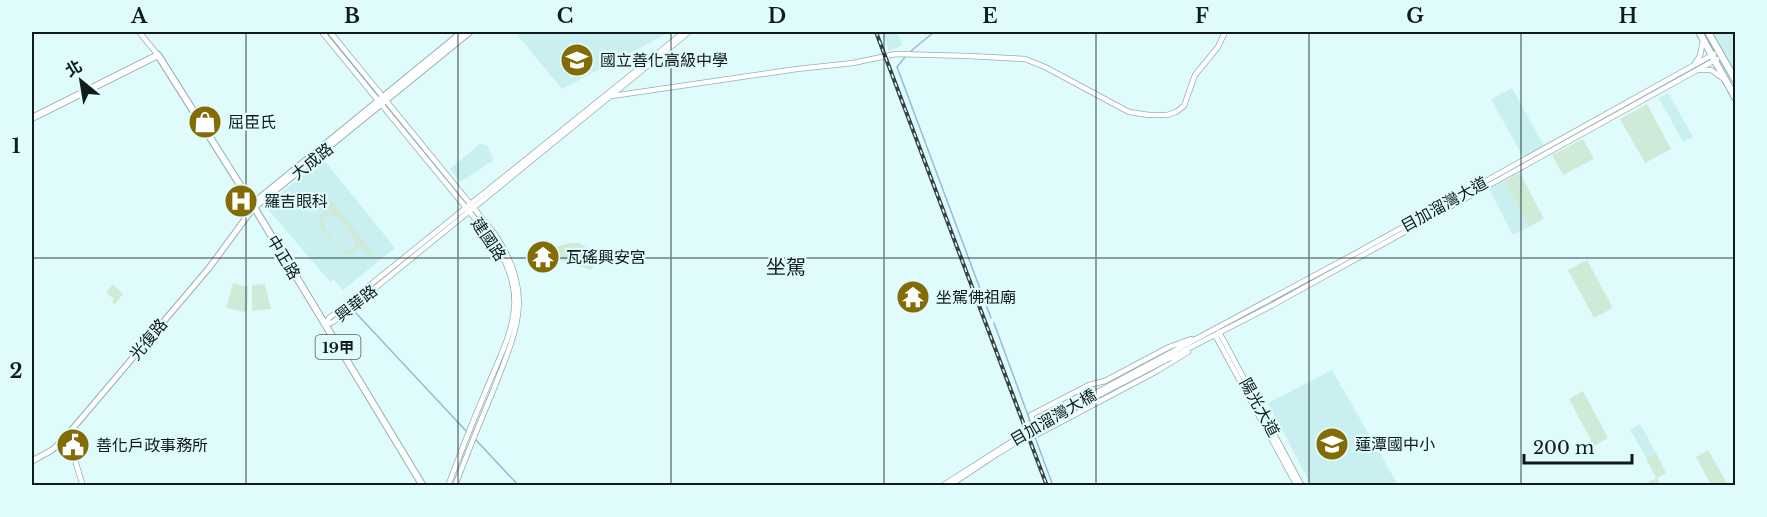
<svg xmlns="http://www.w3.org/2000/svg" width="1767" height="517" viewBox="0 0 1767 517" font-family="'Libre Baskerville','Noto Sans TC',serif">
<style>
.built{fill:#caeff0}
.green{fill:#cfebd8;fill-rule:evenodd}
.lines{fill:none;stroke-linecap:round;stroke-linejoin:round}
.stream{stroke:#92bbd9;stroke-width:1.5}
.tertiary-casing{stroke:#96afb0;stroke-width:6}
.secondary-casing{stroke:#96afb0;stroke-width:7}
.primary-casing{stroke:#96afb0;stroke-width:8}
.tertiary{stroke:#fff;stroke-width:4.5}
.secondary{stroke:#fff;stroke-width:5}
.primary{stroke:#fff;stroke-width:6}
.rail-casing{stroke:#364344;stroke-width:4}
.rail{stroke:#e0fbfc;stroke-width:1.5;stroke-dasharray:4.5;stroke-linecap:butt}
.tertiary-bridge-casing{stroke:#96afb0;stroke-width:6;stroke-linecap:butt}
.tertiary-bridge{stroke:#fff;stroke-width:4.5}
.grid{fill:none;stroke:#111b1b;stroke-width:1.5;stroke-opacity:0.55}
.labels{text-anchor:middle;dominant-baseline:central;stroke-width:4.5;stroke-linejoin:round;paint-order:stroke}
.shield{fill:#e0fbfc;stroke:#4f5e5e;stroke-width:1.5}
.shield-label{font-size:15px;font-weight:bold;fill:#111b1b}
.poi-label{font-size:16px;fill:#111b1b;stroke:#e0fbfc;text-anchor:start}
.street-label{font-size:16px;fill:#111b1b;stroke:#e0fbfc}
.quarter-label{font-size:20px;fill:#111b1b;stroke:#e0fbfc}
.neatline{fill:none;stroke:#111b1b;stroke-width:2}
.grid-label{font-size:20px;text-anchor:middle;font-weight:bold;fill:#111b1b}
</style>
<rect width="100%" height="100%" fill="#e0fbfc"/>
<path class="built" d="M515 32H670L562 89Z
M882 32H897L903 45 889 51Z
M1712 32H1735V67L1733 69Z
M1512 88 1544 146 1523 157 1491 99Z
M1668 93 1693 137 1683 142 1659 98Z
M480 144 487 145 494 160 460 182 450 169Z
M323 159 395 248 343 290 333 279 330 282 265 206Z
M1505 181 1529 227 1513 235 1489 189Z
M1332 370 1398 485H1311L1268 403Z
M1640 424 1656 453 1646 458 1630 429Z"/>
<path class="green" d="M1647 104 1671 149 1645 163 1620 119Z
M1583 139 1594 159 1563 175 1552 155Z
M1520 173 1544 219 1529 227 1505 181Z
M330 199 374 253 369 256 359 245 354 252 345 255 321 229C317 222 318 216 325 211L332 210 326 202ZM330 214C341 217 354 234 355 245L351 250H343C335 241 313 222 330 214Z
M571 243H579L590 250 596 261 591 270 551 257 553 247Z
M1587 260 1613 308 1594 318 1568 270Z
M233 283 248 287 247 309 245 312 226 308Z
M113 284 123 294 115 304 112 302 114 299 106 293Z
M265 284 271 309 252 311V285Z
M1583 391 1608 438 1594 446 1569 399Z
M1708 450 1728 485H1711L1696 457Z
M1656 453 1666 473 1657 478 1661 485H1643L1656 478 1646 458Z"/>
<g class="lines">
<path class="stream" d="M911 51 934 32
M905 57 897 67 991 318
M355 312 467 432
M994 323 1029 418 1030 427
M1035 437 1053 486
M475 439 519 486"/>
<g class="tertiary-casing">
<path id="tertiary" d="M139 32 158 55
M322 32 490 237C537 300 506 339 482 400 470 428 459 457 448 486
M330 32 494 233C536 294 517 329 493 391 480 422 467 454 455 486
M1695 63 1700 56 1703 40
M1699 70H1711L1724 79
M612 96 797 69 853 63 896 54 969 56 1025 59 1045 67 1129 112 1149 115H1167L1176 112 1184 106 1195 75 1218 47 1225 32
M325 325 333 322 358 302 689 32
M325 325 329 318 684 32
M1219 332 1302 486
M1215 335 1297 486
M1188 352 1157 371 1038 434 1031 415 1089 385 1105 381 1169 347 1191 339
M1168 354 1360 251 1714 54
M1170 358 1271 306 1717 59
M63 440 74 457 83 486"/>
</g>
<g class="secondary-casing">
<path id="secondary" d="M256 206 470 32
M32 461 52 450 63 440 209 268 254 207 257 200 462 32"/>
</g>
<g class="primary-casing">
<path id="primary" d="M1699 32 1736 99
M1708 32 1736 81
M32 118 158 55 254 207 423 486"/>
</g>
<use href="#tertiary" class="tertiary"/>
<use href="#secondary" class="secondary"/>
<use href="#primary" class="primary"/>
<g class="rail-casing">
<path id="rail" d="M876 32 1047 486"/>
</g>
<use href="#rail" class="rail"/>
<g class="tertiary-bridge-casing">
<path id="tertiary-bridge" d="M942 486 1044 421 1168 354
M949 486 997 454 1070 410 1170 358"/>
</g>
<use href="#tertiary-bridge" class="tertiary-bridge"/>
</g>
<path class="grid" d="M246 32V486M458 32V486M671 32V486M884 32V486M1096 32V486M1309 32V486M1521 32V486M32 258H1736"/>
<defs>
<g id="school-disc" transform="scale(1.725)"><circle r="9.5" fill="#836b05" stroke="#e0fbfc"/><path d="M0-5L7-2L0 1L-7-2ZM-4 1L0 2.5L4 1V4Q0 6-4 4Z" fill="#fff"/></g>
<g id="shop-disc" transform="scale(1.725)"><circle r="9.5" fill="#836b05" stroke="#e0fbfc"/><path d="M-5-2.5h2.3a2.7 3.5 0 0 1 5.4 0H5L5.5 6h-11ZM-1.5-2.5h3a1.5 2.3 0 0 0-3 0Z" fill="#fff"/></g>
<g id="hospital-disc" transform="scale(1.725)"><circle r="9.5" fill="#836b05" stroke="#e0fbfc"/><path d="M-5-5h3v3.5h4V-5h3V5h-3V1.5h-4V5h-3Z" fill="#fff"/></g>
<g id="temple-disc" transform="scale(1.725)"><circle r="9.5" fill="#836b05" stroke="#e0fbfc"/><path d="M0-6L5-2H3V0L6.5 2.5H4V6H1.5V3h-3V6H-4V2.5H-6.5L-3 0V-2H-5Z" fill="#fff"/></g>
<g id="civic-disc" transform="scale(1.725)"><circle r="9.5" fill="#836b05" stroke="#e0fbfc"/><path d="M-.6-6.5H3V-4.5H.6V-3L4-1V1h2V6H-6V1h2V-1L-.6-3ZM-1.2 2.5V6h2.4V2.5Z" fill="#fff"/></g>
</defs>
<g fill-rule="evenodd">
<use href="#school-disc" x="577" y="60"/>
<use href="#shop-disc" x="205" y="122"/>
<use href="#hospital-disc" x="241" y="201"/>
<use href="#temple-disc" x="543" y="257"/>
<use href="#temple-disc" x="913" y="297"/>
<use href="#school-disc" x="1332" y="444"/>
<use href="#civic-disc" x="73" y="445"/>
</g>
<g class="labels">
<rect class="shield" x="315.5" y="335" width="45" height="24" rx="4.5"/>
<g class="shield-label">
<text x="338" y="347">19甲</text>
</g>
<g class="poi-label">
<text x="600" y="60">國立善化高級中學</text>
<text x="228" y="122">屈臣氏</text>
<text x="264" y="201">羅吉眼科</text>
<text x="566" y="257">瓦磘興安宮</text>
<text x="936" y="297">坐駕佛祖廟</text>
<text x="1355" y="444">蓮潭國中小</text>
<text x="96" y="445">善化戶政事務所</text>
</g>
<g class="street-label">
<text transform="translate(312 161) rotate(-39)">大成路</text>
<text transform="translate(1444 204) rotate(-29)">目加溜灣大道</text>
<text transform="translate(489 239) rotate(56)">建國路</text>
<text transform="translate(284 257) rotate(59)">中正路</text>
<text transform="translate(356 303) rotate(-38)">興華路</text>
<text transform="translate(148 339) rotate(-50)">光復路</text>
<text transform="translate(1260 407) rotate(61)">陽光大道</text>
<text transform="translate(1053 417) rotate(-30)">目加溜灣大橋</text>
</g>
<g class="quarter-label">
<text x="786" y="267">坐駕</text>
</g>
</g>
<rect width="1767" height="517" fill="none" stroke="#e0fbfc" stroke-width="66"/>
<g transform="translate(81 81) rotate(330)" stroke="#e0fbfc" stroke-width="4.5" paint-order="stroke">
<path d="M0-4.5L10 22L0 15L-10 22Z" fill="#111b1b"/>
<text y="-9" font-size="16" font-weight="bold" text-anchor="middle" fill="#111b1b">北</text>
</g>
<path d="M1524 454v9h108v-9" fill="none" stroke="#111b1b" stroke-width="3"/>
<text x="1533" y="454" font-size="18" fill="#111b1b" stroke="#e0fbfc" stroke-width="4.5" paint-order="stroke">200 m</text>
<rect x="33" y="33" width="1701" height="451" class="neatline"/>
<g class="grid-label">
<text x="139" y="23">A</text>
<text x="352" y="23">B</text>
<text x="565" y="23">C</text>
<text x="777" y="23">D</text>
<text x="990" y="23">E</text>
<text x="1202" y="23">F</text>
<text x="1415" y="23">G</text>
<text x="1628" y="23">H</text>
<text x="16" y="153">1</text>
<text x="16" y="378">2</text>
</g>
</svg>
